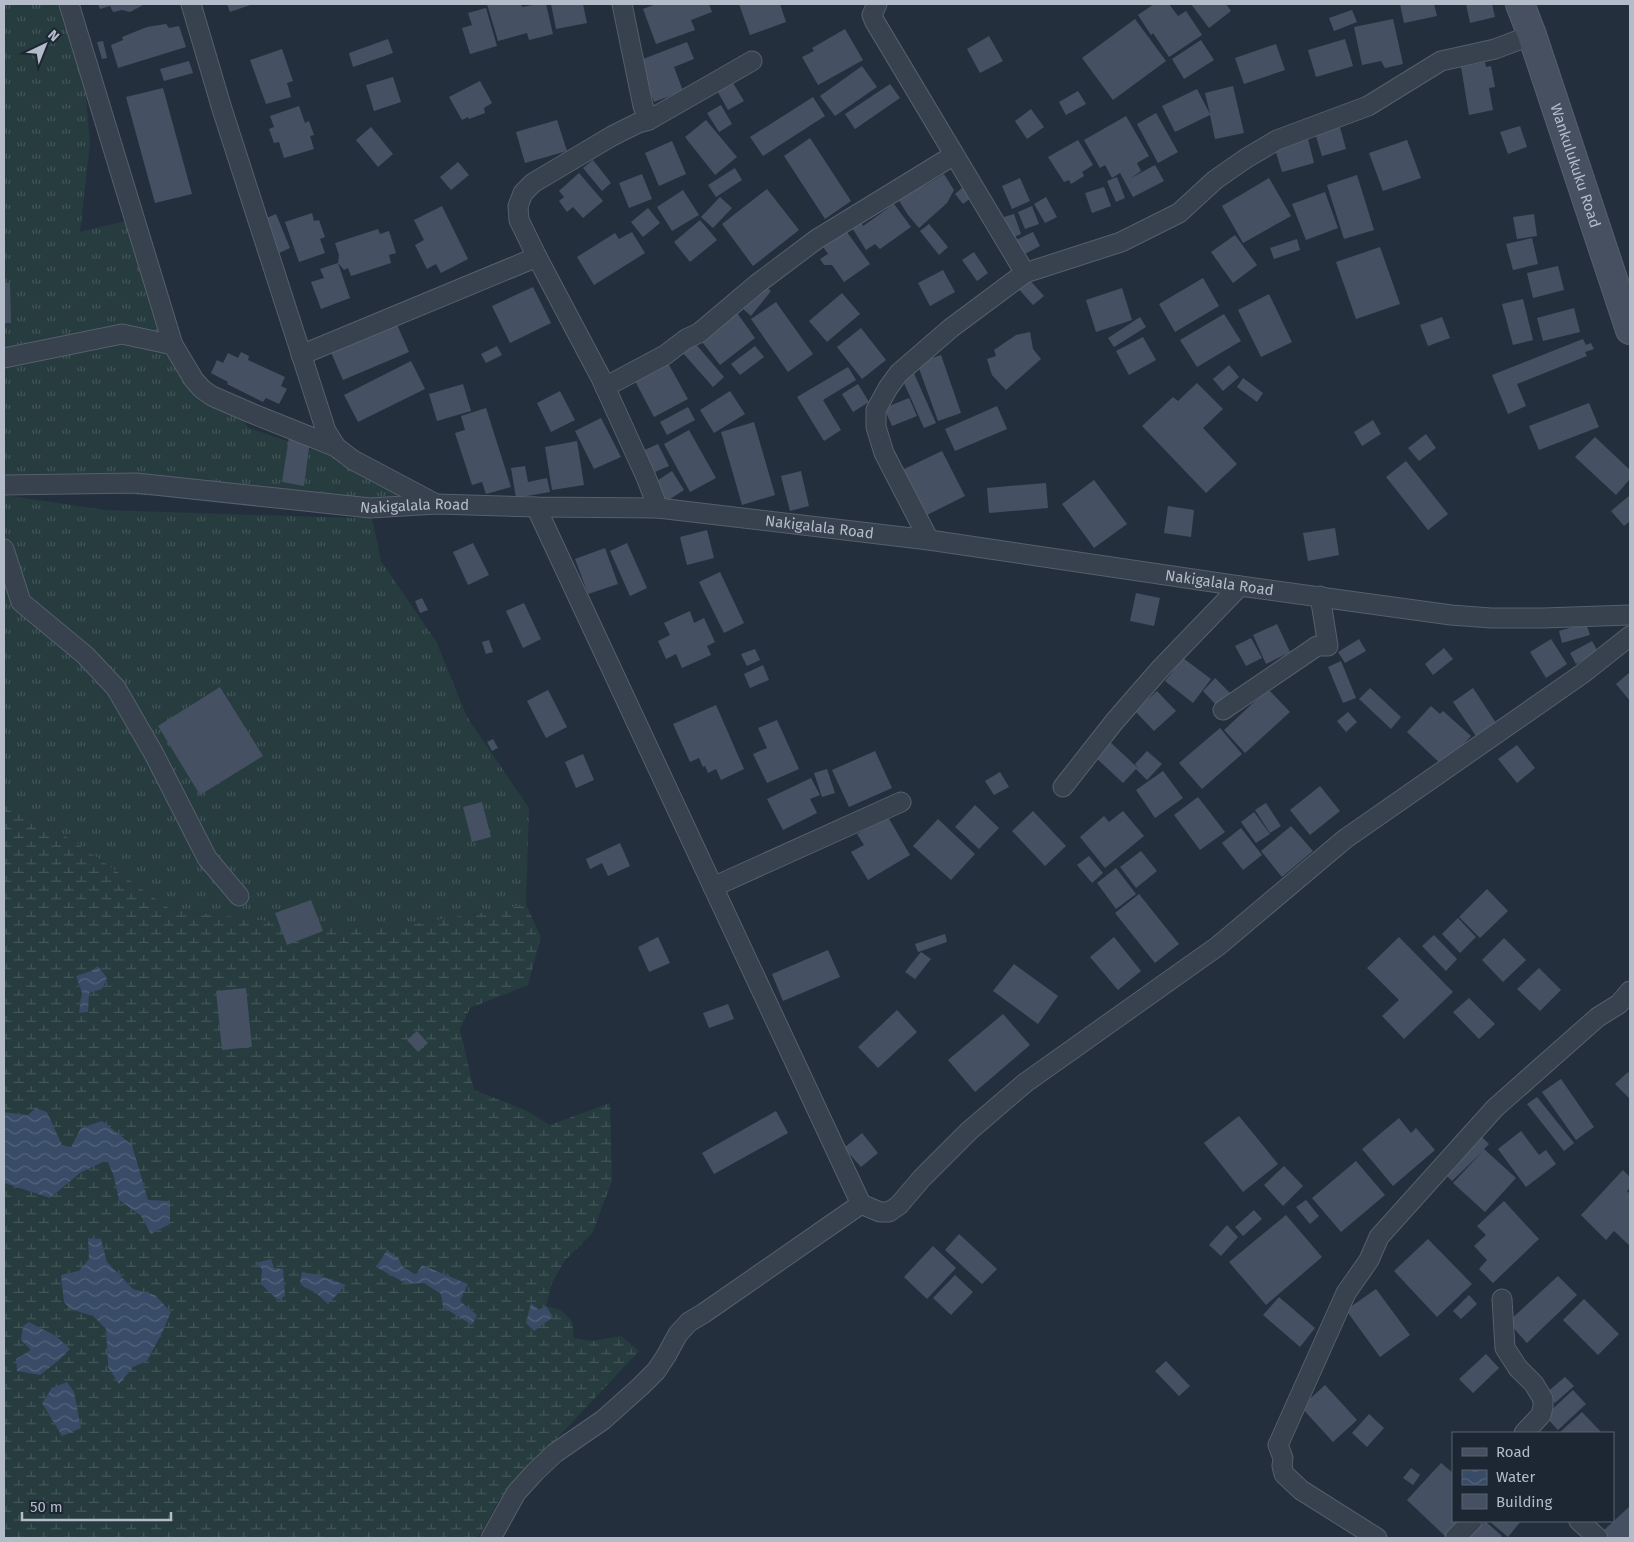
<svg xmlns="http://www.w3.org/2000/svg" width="1634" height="1542" viewBox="0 0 1634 1542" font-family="'Fira Sans',sans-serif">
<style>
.grass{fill:url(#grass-tufts)}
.wetland{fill:url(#wetland-marsh);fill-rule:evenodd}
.water{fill:url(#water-waves)}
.building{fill:#455162}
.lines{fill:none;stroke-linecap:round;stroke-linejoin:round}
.minor-casing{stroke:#565f6c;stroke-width:21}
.secondary-casing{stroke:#565f6c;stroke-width:30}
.minor{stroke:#38414e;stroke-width:19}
.secondary{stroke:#465061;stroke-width:28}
.labels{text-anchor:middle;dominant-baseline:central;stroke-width:4;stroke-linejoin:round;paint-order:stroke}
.street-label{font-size:15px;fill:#b4bcc9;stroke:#1d2633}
</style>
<defs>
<pattern id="grass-tufts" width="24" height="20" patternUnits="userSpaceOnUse" patternTransform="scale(1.25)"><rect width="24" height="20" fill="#263c3f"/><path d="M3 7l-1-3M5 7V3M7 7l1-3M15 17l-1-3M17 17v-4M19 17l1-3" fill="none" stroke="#435659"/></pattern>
<pattern id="wetland-marsh" width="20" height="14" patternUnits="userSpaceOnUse" patternTransform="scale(1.25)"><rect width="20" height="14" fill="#263c3f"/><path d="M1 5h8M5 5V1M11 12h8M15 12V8" fill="none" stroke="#435659"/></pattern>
<pattern id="water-waves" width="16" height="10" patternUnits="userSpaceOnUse" patternTransform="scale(1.25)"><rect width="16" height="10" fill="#394c67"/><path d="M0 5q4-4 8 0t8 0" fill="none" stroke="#53647b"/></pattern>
</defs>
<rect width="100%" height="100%" fill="#242f3e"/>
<path class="grass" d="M4 4H60L82 53 90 143 80 232 142 217 183 352 249 428 343 460 398 493 400 500 231 499 4 489Z
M4 495 105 510 352 518H372L381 561 436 641 467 717 529 808 526 905 395 927 297 925 170 909 75 842 20 811 4 794Z"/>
<path class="wetland" d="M4 794 20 811 75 842 170 909 297 925 395 927 526 905 541 937 528 985 470 1008 460 1029 474 1090 525 1110 550 1125 610 1103 612 1181 592 1234 565 1260 552 1283 546 1306 561 1310 572 1321 574 1338 592 1341 621 1336 639 1351 499 1500 478 1538H4V1183L50 1198 80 1173 107 1159 113 1174 119 1200 141 1216 151 1234 170 1224V1202L148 1200 132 1145 81 1128 71 1147 61 1145 47 1112 28 1115 4 1112ZM98 966 107 978 88 993 80 1013 82 993 76 976 91 971ZM88 1238 101 1240 107 1262 133 1289 155 1295 171 1312 162 1333 147 1361 133 1367H108L106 1329 93 1316 70 1309 79 1271 90 1259ZM399 1259 402 1266 416 1276 422 1265 468 1284 460 1301 477 1315 424 1283 407 1284Z"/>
<path class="water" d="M98 966 107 978 102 989 89 993 88 1012 79 1013 82 993 76 976 91 971Z
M36 1108 47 1112 62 1145 71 1147 81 1128 102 1121 132 1145 148 1200 170 1201V1224L151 1234 141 1216 119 1200 113 1174 107 1160 80 1173 50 1198 4 1183V1112L28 1115Z
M88 1238 101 1239 107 1262 133 1289 155 1295 171 1312 162 1333 147 1361 133 1367 119 1384 108 1367 106 1329 93 1316 70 1309 64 1302 61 1275 79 1271 89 1259Z
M387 1250 399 1259 402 1266 416 1275 422 1265 468 1284 460 1301 477 1315 472 1325 443 1307 441 1294 424 1283 407 1284 376 1267Z
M271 1259 274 1268 283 1269 285 1296 278 1300 261 1284 262 1269 256 1263Z
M302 1272 318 1275 346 1285 328 1304 316 1293 304 1287 300 1282Z
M531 1303 539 1310 546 1306 553 1317 534 1331 526 1323Z
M29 1322 56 1336 70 1349 58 1361 40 1375 17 1371 16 1359 31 1350 21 1340 23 1326Z
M67 1382 74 1392 81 1428 62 1436 42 1403 52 1388Z"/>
<path class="building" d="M98 4H145L130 12 122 10 113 12 110 6 100 9Z
M227 4H253L230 12Z
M487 4H521L522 7 538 4H546L553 34 529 40 527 33 498 41Z
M551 4H583L587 23 556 29Z
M656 4H709L712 12 691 20 695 30 656 44 643 9Z
M739 4H780L786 22 750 35Z
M1154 4H1169L1178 16 1186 11 1202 35 1169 57 1153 33 1151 35 1138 15Z
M1191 4H1226L1231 11 1209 28Z
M1400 4H1434L1437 16 1404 23Z
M1466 4H1492L1495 17 1470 23Z
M486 8 497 46 470 54 462 28 472 25 468 13Z
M1352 10 1357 22 1334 31 1329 18Z
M1135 19 1166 61 1113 100 1082 58Z
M1393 19 1403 64 1385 68 1381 61 1362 65 1354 27Z
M166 24 169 28 179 26 186 47 118 68 111 45 123 40 122 37 147 27Z
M845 29 863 60 818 85 802 57 814 51 812 48Z
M989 36 1003 61 980 73 967 49Z
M388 39 393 53 353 67 349 53Z
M1345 39 1353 66 1316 77 1308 50Z
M1201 40 1214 60 1184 79 1172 59Z
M103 41 107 58 102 59 97 42Z
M687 42 694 59 674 67 683 91 654 102 638 61Z
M1276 44 1285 70 1244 84 1235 58Z
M282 49 293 81 287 83 291 97 266 104 250 60Z
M189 61 193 73 164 81 160 69Z
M1485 62 1486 67 1491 66 1495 87 1489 88 1493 110 1469 115 1461 67Z
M862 66 877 87 835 116 820 96Z
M393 77 401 102 374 111 366 85Z
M730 78 744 101 728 110 715 87Z
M480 81 492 103 484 108 485 113 469 119 468 117 462 120 449 97Z
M890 84 900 98 855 129 845 114Z
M1233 86 1244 133 1215 139 1210 115 1175 132 1162 106 1197 89 1210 114 1205 93Z
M163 88 192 194 155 203 126 97Z
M1078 91 1086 104 1066 115 1059 102Z
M813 97 825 116 763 156 750 137Z
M721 105 732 124 719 132 707 113Z
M299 106 305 123 309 121 314 135 310 136 314 149 284 158 279 142 274 143 269 129 274 127 270 116Z
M1031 109 1044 127 1027 139 1015 121Z
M1156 113 1178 152 1158 163 1137 124Z
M1126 116 1149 156 1137 163 1141 171 1131 178 1155 165 1164 181 1133 197 1120 173 1112 178 1105 165 1100 168 1084 140Z
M557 120 567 151 525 163 516 132Z
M706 120 737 157 715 175 685 137Z
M1520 126 1527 147 1508 154 1500 132Z
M371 127 393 154 378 167 356 140Z
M1340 127 1346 149 1322 156 1315 133Z
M810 138 851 201 825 219 784 156Z
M1308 139 1314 163 1282 172 1275 149Z
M1078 140 1093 165 1082 172 1084 176 1071 184 1069 180 1064 182 1048 157Z
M1407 140 1421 178 1383 191 1369 153Z
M672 141 686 174 659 186 645 153Z
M593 160 611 183 602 191 583 168Z
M458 162 469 175 451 190 440 177Z
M735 168 742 180 716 197 708 185Z
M579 173 603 201 583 218 573 207 567 212 559 201 564 197 559 191Z
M642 174 652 199 629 208 619 183Z
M944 174 954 190 947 203 919 228 908 215 898 199 920 180 924 186Z
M1357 175 1374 230 1344 239 1327 185Z
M1117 177 1125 198 1116 202 1107 181Z
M1020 178 1030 201 1012 209 1002 186Z
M1269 178 1291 216 1243 243 1222 206Z
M963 187 972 197 963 204 955 194Z
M1104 187 1111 206 1092 213 1085 193Z
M767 189 799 230 753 266 722 224Z
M683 190 699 215 672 231 657 207Z
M1325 192 1338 228 1306 240 1292 204Z
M720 197 732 208 713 228 701 217Z
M1046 197 1057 217 1045 223 1034 204Z
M894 204 911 227 880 249 875 244 866 250 851 226 860 220 863 226Z
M442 206 468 259 441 273 436 264 427 269 415 245 424 240 414 220Z
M1032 206 1039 224 1025 229 1018 212Z
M648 208 660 223 643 237 631 222Z
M312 213 314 221 319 220 325 237 320 239 325 253 299 262 285 222Z
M276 214 290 248 279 253 264 219Z
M1014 214 1021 234 1012 238 1004 217Z
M1534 214 1537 236 1517 239 1513 217Z
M700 220 717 240 690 262 674 242Z
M929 224 948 247 939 255 920 231Z
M844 228 870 264 844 282 832 265H824L820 259 828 254 821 244Z
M378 229 380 234 389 231 396 253 389 255 391 263 351 276 348 268 344 270 338 263 339 255 335 243Z
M632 232 645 253 594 285 577 257 615 233 619 239Z
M1033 232 1040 246 1019 257 1012 242Z
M1235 235 1257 265 1233 283 1211 252Z
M1532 238 1538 264 1513 270 1506 244Z
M1297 239 1300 250 1274 259 1270 248Z
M1380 247 1400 304 1356 319 1336 262Z
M974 252 988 273 977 281 962 260Z
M338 263 350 298 321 309 311 282 324 278 320 269Z
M1558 266 1564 290 1533 298 1527 273Z
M943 270 955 292 930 306 918 283Z
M1027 277 1044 296 1033 305 1016 286Z
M1203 278 1219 306 1175 332 1159 304Z
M4 283H10L11 323H4Z
M762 283 771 291 751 316 741 307Z
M533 287 551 323 510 343 492 306Z
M1122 288 1132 320 1096 332 1086 300Z
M842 293 860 314 827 342 809 321Z
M1269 294 1292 342 1261 357 1238 310Z
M1523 299 1533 340 1513 345 1502 304Z
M776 302 813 354 788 372 751 319Z
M1574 308 1580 332 1543 341 1537 318Z
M735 310 755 338 720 365 699 338Z
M1224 314 1241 341 1197 367 1180 340Z
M1140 317 1146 327 1114 347 1108 338Z
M1442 317 1450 338 1428 346 1420 325Z
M395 320 409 352 343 380 329 348Z
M861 328 886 360 862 379 837 347Z
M1030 332 1033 349 1041 359 1006 390 992 375 987 359 996 356 994 350 1016 335Z
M1143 337 1156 360 1129 375 1116 351Z
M1583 339 1586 345 1591 343 1594 349 1585 352 1587 356 1517 384 1526 406 1508 414 1492 375Z
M694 342 724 377 713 387 682 352Z
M497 346 502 355 486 363 481 354Z
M755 346 764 357 740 375 731 364Z
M241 352 249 356 248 360 285 377 281 386 287 389 279 404 266 398 263 402 227 384 228 382 211 373 217 360 223 363 228 353 238 358Z
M941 355 961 413 938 421 917 363Z
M411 361 425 389 358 422 344 395Z
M668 363 688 399 654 417 635 381Z
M1229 365 1239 377 1223 391 1213 379Z
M848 367 856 380 823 400 841 430 824 441 797 397Z
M912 369 936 423 924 428 900 374Z
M1243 378 1263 393 1257 402 1237 387Z
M1197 383 1223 409 1203 428 1237 464 1206 493 1142 426 1173 397 1178 401Z
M463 384 471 411 437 421 429 394Z
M858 384 869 402 853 412 842 394Z
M560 391 575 420 551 432 537 403Z
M730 391 745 414 714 433 700 410Z
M909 398 917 416 892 426 884 408Z
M1589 403 1599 427 1539 450 1529 426Z
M997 406 1007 429 955 451 945 429Z
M688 407 695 420 667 435 660 422Z
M486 408 511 487 486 494 482 482 472 485 455 433 465 430 461 416Z
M601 418 621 457 594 469 575 431Z
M1373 420 1381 434 1362 446 1354 432Z
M754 422 775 495 742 505 721 432Z
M689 430 716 478 690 492 664 444Z
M1426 434 1436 448 1419 461 1408 448Z
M289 437 310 440 304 486 282 482Z
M1595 437 1630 470V479L1616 495 1575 457Z
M577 441 584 485 552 490 545 447Z
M658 444 669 466 650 474 640 452Z
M942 451 965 496 925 516 902 470Z
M1406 461 1448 514 1428 530 1386 477Z
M525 466 528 482 547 478 550 492 516 498 511 468Z
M672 471 684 490 664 503 652 484Z
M801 471 809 506 790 511 781 476Z
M1094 480 1127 524 1094 548 1062 504Z
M1046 483 1048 508 989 513 987 488Z
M1630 495V521L1624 526 1611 511Z
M1168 506 1194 510 1191 537 1164 533Z
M1335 528 1339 555 1308 561 1303 533Z
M707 530 714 558 687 565 680 537Z
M473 543 489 575 468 585 453 552Z
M627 543 647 588 630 596 610 551Z
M605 548 618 584 588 594 575 559Z
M720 572 744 623 724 633 699 582Z
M1136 593 1160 598 1154 626 1130 621Z
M422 598 428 610 420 613 415 601Z
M524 603 541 639 523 648 506 611Z
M690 611 694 623 704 618 715 642 707 646 711 655 682 668 676 654 666 659 658 641 670 635 664 623Z
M1586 623 1590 635 1562 643 1559 631Z
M1277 624 1290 652 1266 664 1253 635Z
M1251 638 1262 658 1246 666 1235 646Z
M1359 639 1366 651 1345 663 1338 652Z
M1551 639 1567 664 1546 678 1530 652Z
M489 640 493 652 486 654 482 642Z
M1592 641 1598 652 1576 664 1570 653Z
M1444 648 1453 659 1433 675 1425 664Z
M755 649 760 660 747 666 741 654Z
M1183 658 1211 679 1193 703 1165 681Z
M1341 661 1356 698 1343 703 1328 667Z
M763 665 769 680 750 688 744 674Z
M1630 672V701L1616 684Z
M1215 678 1231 694 1218 707 1203 691Z
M220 687 263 756 200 795 158 726Z
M1370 688 1401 717 1391 729 1359 699Z
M1473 688 1498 726 1478 739 1453 702Z
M1268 689 1290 712 1245 753 1224 730Z
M548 690 567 727 546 738 527 701Z
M1157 691 1176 711 1154 731 1135 711Z
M716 705 744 769 721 780 716 769 708 773 705 766 703 767 699 758 690 762 673 724Z
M1431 706 1440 714 1443 711 1471 736 1443 766 1407 732Z
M1348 712 1357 722 1346 732 1337 721Z
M777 720 799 769 767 783 753 754 767 748 758 728Z
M1220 728 1242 754 1202 789 1179 763Z
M493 739 498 748 492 751 487 742Z
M1109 741 1138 768 1135 764 1147 751 1162 764 1147 780 1136 769 1123 783 1094 756Z
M1517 745 1535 768 1517 783 1498 759Z
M875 751 892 788 849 807 832 770Z
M583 754 594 780 576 788 565 762Z
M827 769 835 793 822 797 814 773Z
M1163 771 1183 798 1155 818 1136 790Z
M1000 772 1009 787 994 795 985 781Z
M811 778 820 795 810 799 817 813 783 830 767 799Z
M1320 786 1340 811 1310 835 1290 810Z
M1198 797 1225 832 1200 850 1174 815Z
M482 802 491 837 472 842 463 807Z
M1266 803 1281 826 1270 833 1255 810Z
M975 805 999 828 979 849 955 827Z
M1033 811 1066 846 1045 866 1012 831Z
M1123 811 1144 836 1105 868 1080 837 1104 816 1109 822Z
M1254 812 1270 834 1256 843 1241 822Z
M888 817 910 855 868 880 851 852 864 845 857 834Z
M938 819 975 854 951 880 913 846Z
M1291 826 1313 851 1282 877 1261 851Z
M1241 828 1262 855 1243 870 1222 843Z
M620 843 630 866 608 876 602 863 590 869 586 859Z
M1141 851 1157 871 1136 888 1120 867Z
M1089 856 1103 873 1092 883 1077 865Z
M1116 868 1136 894 1116 909 1097 883Z
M1487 889 1508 911 1480 938 1459 917Z
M1139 894 1179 944 1155 963 1115 913Z
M311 900 323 931 287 945 275 913Z
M1458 918 1476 937 1460 953 1442 934Z
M945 934 947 942 918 952 915 944Z
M1434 935 1457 959 1446 971 1422 946Z
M658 937 670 963 649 972 638 947Z
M1114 937 1141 971 1118 990 1090 957Z
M1399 937 1453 992 1404 1039 1382 1016 1399 1000 1367 968Z
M1504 938 1526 960 1503 982 1482 960Z
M828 950 840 977 783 1001 772 974Z
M921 952 931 959 915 979 905 972Z
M1014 964 1058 996 1038 1024 993 991Z
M1539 968 1561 990 1540 1011 1517 989Z
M246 988 252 1047 222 1050 216 991Z
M1469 998 1495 1024 1479 1039 1453 1012Z
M728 1004 734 1019 709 1028 703 1013Z
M897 1010 917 1032 878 1068 858 1047Z
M1003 1014 1030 1045 975 1092 948 1060Z
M417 1031 428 1043 418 1052 407 1040Z
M1628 1072 1630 1075V1099L1615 1084Z
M1561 1079 1594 1127 1576 1140 1542 1092Z
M1537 1097 1574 1143 1564 1151 1527 1104Z
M776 1111 788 1133 714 1174 702 1153Z
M1239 1116 1278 1164 1243 1192 1204 1143Z
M1399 1118 1411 1133 1416 1128 1435 1150 1393 1186 1362 1149Z
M1521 1131 1539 1155 1546 1150 1556 1164 1526 1187 1498 1149Z
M862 1133 878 1153 861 1167 844 1148Z
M1479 1134 1489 1144 1484 1149 1516 1178 1485 1212 1453 1183 1482 1152 1452 1181 1442 1171Z
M1356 1161 1385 1195 1341 1232 1312 1198Z
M1284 1166 1303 1186 1283 1206 1264 1185Z
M1623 1170 1630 1177V1188L1627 1191 1630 1194V1246L1614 1231 1606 1240 1581 1215Z
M1306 1200 1319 1216 1310 1224 1296 1207Z
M1504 1201 1539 1239 1493 1283 1479 1269 1487 1260 1474 1246 1486 1235 1477 1226Z
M1254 1210 1262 1219 1243 1236 1235 1227Z
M1286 1215 1322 1257 1266 1305 1229 1262Z
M1227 1225 1238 1237 1221 1256 1209 1245Z
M959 1234 997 1269 982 1284 945 1250Z
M1428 1239 1472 1284 1437 1317 1394 1271Z
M933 1246 956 1268 927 1299 904 1277Z
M955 1275 973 1292 951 1315 933 1298Z
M1558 1276 1577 1295 1527 1343 1508 1322Z
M1376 1289 1410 1335 1380 1357 1346 1310Z
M1469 1295 1477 1304 1461 1319 1453 1311Z
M1279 1297 1315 1328 1300 1347 1263 1315Z
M1584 1299 1619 1334 1598 1355 1563 1320Z
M1486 1354 1499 1368 1473 1393 1459 1379Z
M1166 1361 1190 1386 1179 1396 1155 1371Z
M1565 1377 1574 1386 1555 1403 1546 1393Z
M1325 1385 1357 1420 1333 1442 1301 1407Z
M1573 1390 1586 1404 1558 1430 1545 1416Z
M1582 1412 1602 1433H1559Z
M1369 1414 1384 1428 1367 1447 1352 1433Z
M1441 1463 1453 1473V1521H1461L1446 1537 1407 1500Z
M1411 1468 1420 1475 1413 1485 1403 1478Z
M1630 1506V1538H1608L1602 1532Z
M1485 1521 1502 1536 1500 1538H1469Z
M1489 1521H1521L1508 1537Z"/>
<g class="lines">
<g class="minor-casing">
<g id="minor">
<path d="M69 4 173 345 194 380 202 389 212 396 251 413 336 447"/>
<path d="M191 4 222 109 326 431 336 447 353 460 436 504"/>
<path d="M622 4 643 106 649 120 638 123 612 136 533 183 523 193 518 206 519 220 537 257 601 378 646 477 658 508"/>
<path d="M877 4 872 15 875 22 1025 273"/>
<path d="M649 120 752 61"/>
<path d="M301 355 537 257"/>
<path d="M4 358 122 334 173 345"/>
<path d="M605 387 665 355 686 339 699 333 757 284 817 239 954 155"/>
<path id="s1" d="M4 485 136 483 370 508 437 504 536 507 658 508 929 540 1240 586 1451 615 1491 618H1543L1630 615"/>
<path d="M536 507 861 1204"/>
<path d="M929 540 884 453 876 427V410L888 388 899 373 951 328 1025 273 1121 242 1179 213 1215 180 1245 159 1277 140 1368 106 1441 61 1495 49 1532 35"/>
<path d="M4 549 21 602 85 655 116 688 154 754 207 858 239 896"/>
<path d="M1223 710 1317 646H1328L1320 596"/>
<path d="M1063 787 1114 722 1161 668 1240 586"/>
<path d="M713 887 901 802"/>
<path d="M1502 1299 1505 1348 1518 1368 1534 1384 1543 1399V1407L1541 1415 1524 1433"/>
<path d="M1579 1521 1598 1538"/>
<path d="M491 1538 516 1493 535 1472 555 1453 603 1420 641 1386 656 1371 666 1356 678 1334 689 1322 704 1313 861 1204 880 1212H889L899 1205 922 1178 969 1131 1025 1083 1218 946 1345 839 1582 674 1630 636"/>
<path d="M1377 1538 1301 1490 1284 1474 1282 1466 1283 1458 1278 1445 1346 1293 1369 1260 1379 1237 1495 1108 1598 1017 1619 1004 1630 991"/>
<path d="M1455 1538 1472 1521"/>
</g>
</g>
<g class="secondary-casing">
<g id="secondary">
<path id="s2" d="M1520 4 1532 35 1630 330"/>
</g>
</g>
<use href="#minor" class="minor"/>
<use href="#secondary" class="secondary"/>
</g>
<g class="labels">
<g class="street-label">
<text stroke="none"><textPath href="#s2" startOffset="171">Wankulukuku Road</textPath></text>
<text stroke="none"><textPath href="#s1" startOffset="412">Nakigalala Road</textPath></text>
<text stroke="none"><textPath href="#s1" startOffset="818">Nakigalala Road</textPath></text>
<text stroke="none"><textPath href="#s1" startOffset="1222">Nakigalala Road</textPath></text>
</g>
</g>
<rect width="1634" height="1542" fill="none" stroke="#b4bcc9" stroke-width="10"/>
<rect x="1452" y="1432" width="162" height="90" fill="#1d2633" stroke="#59626f"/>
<rect x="1462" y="1448" width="25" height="8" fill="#465061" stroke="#59626f"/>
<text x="1496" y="1457" font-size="15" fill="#b4bcc9">Road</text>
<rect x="1462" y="1470" width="25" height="15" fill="url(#water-waves)" stroke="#59626f"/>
<text x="1496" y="1482" font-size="15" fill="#b4bcc9">Water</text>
<rect x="1462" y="1494" width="25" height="15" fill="#455162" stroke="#59626f"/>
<text x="1496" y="1507" font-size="15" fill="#b4bcc9">Building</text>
<g transform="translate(45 45) rotate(43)" stroke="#1d2633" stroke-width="4" paint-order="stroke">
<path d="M0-4L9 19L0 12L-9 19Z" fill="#b4bcc9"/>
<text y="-8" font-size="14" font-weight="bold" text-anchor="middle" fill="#b4bcc9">N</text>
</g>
<path d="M22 1512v8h149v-8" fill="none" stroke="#b4bcc9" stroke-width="2.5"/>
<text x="30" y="1512" font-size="15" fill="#b4bcc9" stroke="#1d2633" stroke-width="4" paint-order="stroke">50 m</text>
</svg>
